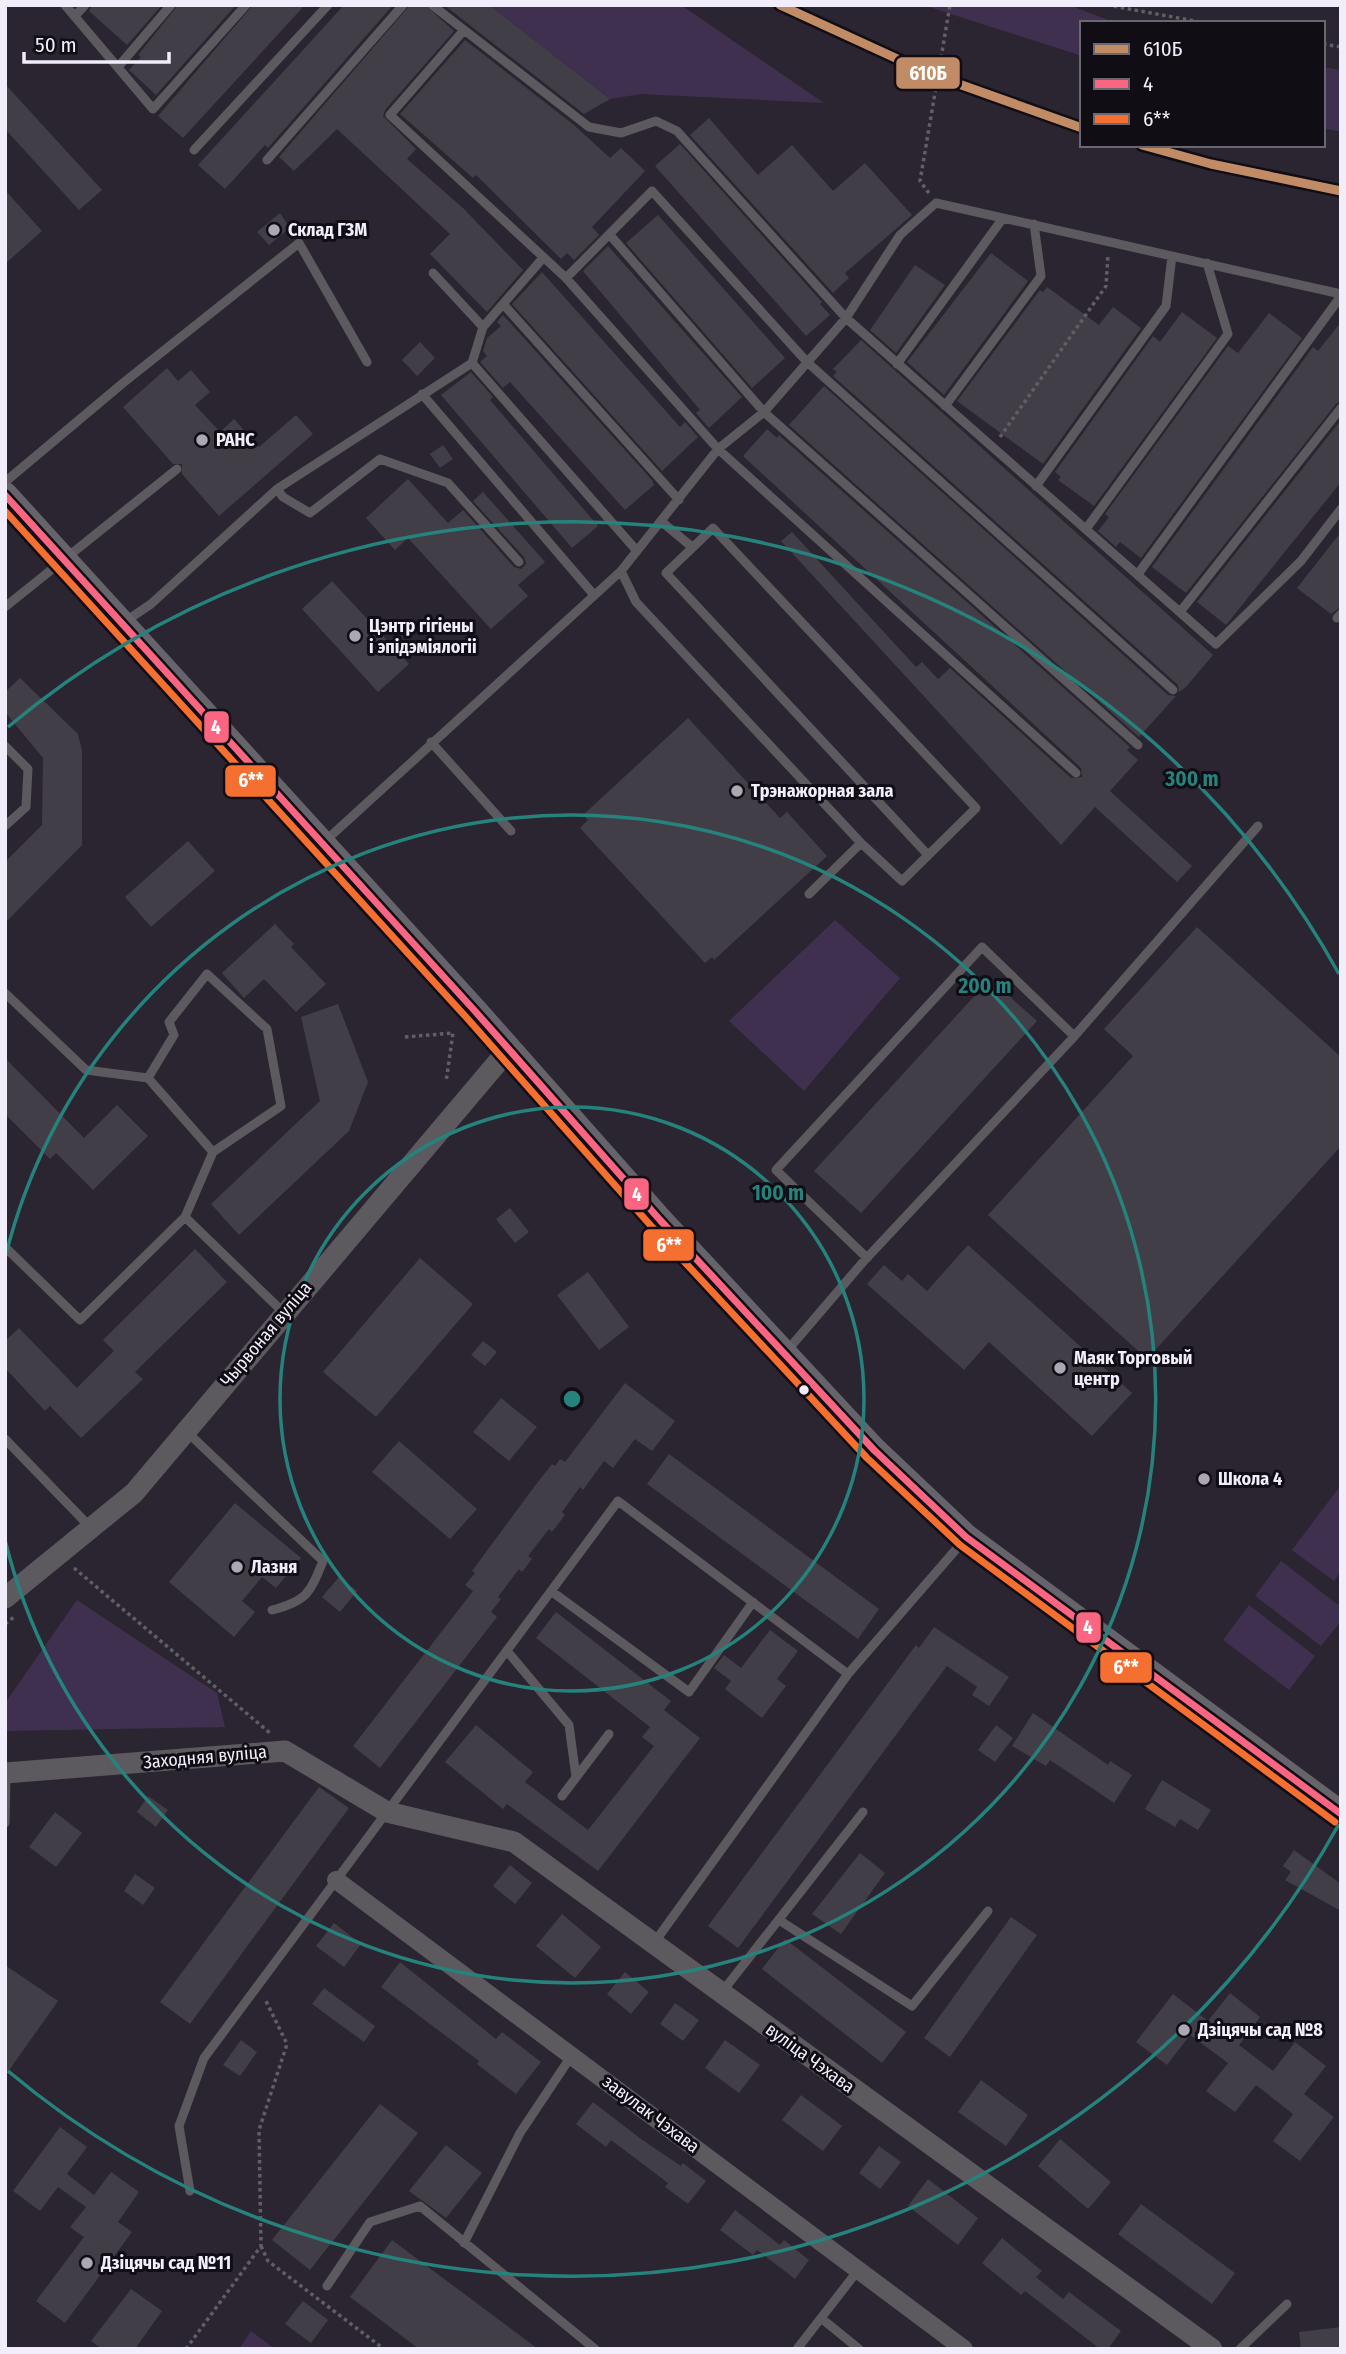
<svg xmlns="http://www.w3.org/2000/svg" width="1346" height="2354" viewBox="0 0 1346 2354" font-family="'Fira Sans Condensed',sans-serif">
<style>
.green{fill:#403050}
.building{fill:#423e47}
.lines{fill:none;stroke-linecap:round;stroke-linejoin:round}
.path{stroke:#615f65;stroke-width:3.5;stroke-dasharray:3.5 3.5;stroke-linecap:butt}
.service{stroke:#5c5a5f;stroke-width:9}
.minor{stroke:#5c5a5f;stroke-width:18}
.tertiary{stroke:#5c5a5f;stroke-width:21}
.primary{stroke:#66646b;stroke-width:26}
.bus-1-casing{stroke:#110d15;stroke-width:12}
.bus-2-casing{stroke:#110d15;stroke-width:12}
.bus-1{stroke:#fa6682;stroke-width:7}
.bus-2{stroke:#f46f30;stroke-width:7}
.rail-1-casing{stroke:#110d15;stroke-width:14}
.rail-1{stroke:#c18c65;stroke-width:9}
.ring{fill:none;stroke:#26827c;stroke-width:3.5}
.poi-dot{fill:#aca7b3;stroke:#110d15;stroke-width:2.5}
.bus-dot{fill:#f2edfa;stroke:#110d15;stroke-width:2.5}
.labels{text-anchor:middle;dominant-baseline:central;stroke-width:6;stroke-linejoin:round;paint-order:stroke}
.poi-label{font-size:18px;font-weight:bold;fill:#f2edfa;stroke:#110d15;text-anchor:start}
.street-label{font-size:18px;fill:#f2edfa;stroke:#110d15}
.centre{fill:#26827c;stroke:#110d15;stroke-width:3.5}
.ring-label{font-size:21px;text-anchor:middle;font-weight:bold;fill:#26827c;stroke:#110d15;stroke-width:6;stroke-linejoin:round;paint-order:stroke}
.line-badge{stroke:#110d15;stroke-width:2.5}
.badge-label{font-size:19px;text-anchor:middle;font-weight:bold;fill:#fff}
</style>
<rect width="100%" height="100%" fill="#2a2530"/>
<path class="green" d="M489 5H681L824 103 641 94 610 99Z
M923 5H1069L1116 23H1082V56Z
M1323 67 1341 70V132L1323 128Z
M835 920 900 978 804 1091 729 1021Z
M1341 1485V1571L1334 1581 1292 1550Z
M1281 1561 1341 1607V1621L1321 1646 1255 1596Z
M77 1600 217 1693 225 1727 5 1731V1703Z
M1249 1605 1315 1656 1289 1690 1223 1640Z
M251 2331 275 2349H239Z"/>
<path class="building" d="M92 5H162L127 45 89 11Z
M178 5H236L156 95 129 70 141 57 138 55Z
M253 5H305L183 138 158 116Z
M344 5H393L268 148 265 145 225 189 198 165Z
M410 5H425L454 31 385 110 383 116 416 149 407 159 463 208 523 270 487 312 430 254 450 234 337 129 294 171 279 157Z
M444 5H489L610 99 584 114Z
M465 40 574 125 610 158 621 148 645 171 592 227 599 235 574 260 567 253 561 259 476 175 473 178 400 114Z
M5 84 102 190 79 210 5 129Z
M709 118 758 175 792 145 833 191 865 163 912 215 845 273 849 278 833 293 690 135Z
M680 144 822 302 820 304 830 315 806 336 655 166Z
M5 190 42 231 5 264Z
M280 213 290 228 269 245 257 232Z
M658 215 785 358 752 388 626 243Z
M608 246 742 397 709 428 696 413 700 410 583 271Z
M991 253 1028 281 944 395 907 362Z
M915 265 945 285 896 353 870 330Z
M542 272 680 427 685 422 698 437 662 471 512 304Z
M1047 287 1099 325 1113 307 1141 328 1043 464 957 401 1040 290 1043 292Z
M1182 312 1217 338 1094 506 1058 480 1061 477 1055 472 1153 336 1160 342Z
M1269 313 1302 338 1141 558 1120 542 1116 547 1098 531 1109 517 1105 514 1228 346 1238 353Z
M503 315 652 480 654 485 625 510 510 382 503 388 480 362 487 356 483 351 487 338 501 326 497 322Z
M1341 322V401L1336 404 1186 593 1152 567 1313 347 1318 351Z
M861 340 1213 655 1186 687 1179 692 1178 685 833 376 837 372 833 369Z
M420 342 435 358 417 376 402 360Z
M167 368 178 381 191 370 210 392 195 405 220 432 234 419 259 447 296 415 313 434 219 516 182 474V464H173L123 407Z
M471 372 493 397 490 400 598 526 572 548 441 395Z
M824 386 1168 695 1176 696 1139 737 789 425Z
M1341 420V482L1226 625 1197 602Z
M767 429 777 438 779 435 1130 747 1127 750 1138 760 1110 791 1192 866 1177 882 1095 807 1061 845 781 541 792 532 916 667 922 662 938 679 950 668 1071 778 1082 777 1081 768 743 456Z
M443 445 453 459 440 468 430 454Z
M408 479 448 523 463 510 514 567 521 569 526 564 524 557 473 501 483 492 545 562 518 585 528 596 491 629 408 538 395 550 366 518Z
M1341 532V607L1331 614 1297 588Z
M332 581 409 664 378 692 302 609Z
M20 678 78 734 82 751V845L5 923V862L42 825 43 758 5 712V692Z
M688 718 780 818 787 812 827 856 714 960 712 957 705 963 580 828 588 820 583 815Z
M188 841 215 871 151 927 125 897Z
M275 924 294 944 291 947 326 984 296 1012 264 979 244 998 222 973Z
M1197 927 1341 1057V1146L1147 1359 988 1215 1133 1056 1104 1029Z
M990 979 1037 1021 861 1213 814 1171Z
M338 1004 368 1082 349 1131 239 1235 211 1204 320 1101 301 1017Z
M5 1058 84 1138 117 1105 148 1136 93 1190 56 1153 50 1159 5 1114Z
M510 1208 529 1232 515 1243 496 1219Z
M968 1245 1132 1393 1092 1436 989 1342 964 1370 867 1284 884 1265 902 1281 908 1274 927 1291Z
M195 1249 227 1282 135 1372 143 1379 81 1438 50 1406 45 1411 5 1368V1341L19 1328 77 1388 114 1351 103 1340Z
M420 1258 473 1304 376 1417 323 1372Z
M588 1272 629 1327 599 1350 557 1295Z
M483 1341 497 1352 485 1366 471 1355Z
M625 1383 675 1421 652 1451 635 1439 613 1468 604 1461 583 1490 580 1487 562 1512 565 1515 552 1532 549 1529 528 1556 532 1559 522 1572 519 1569 498 1597 501 1599 491 1612 497 1617 380 1768 353 1746 473 1591 465 1585 475 1573 472 1571 534 1487 552 1464 555 1466 560 1459 565 1462Z
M501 1398 537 1427 509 1461 473 1432Z
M399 1441 477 1509 450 1539 372 1472Z
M669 1454 879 1609 858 1639 647 1484Z
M235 1503 301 1558 276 1588 262 1577 242 1601 255 1612 234 1637 169 1582Z
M339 1577 357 1591 340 1612 322 1597Z
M556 1612 671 1701 664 1710 700 1738 598 1871 507 1804 503 1809 445 1762 476 1725 533 1772 525 1782 588 1830 654 1746 642 1737 650 1727 536 1638Z
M934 1627 1009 1677 989 1706 972 1695 977 1687 947 1666 738 1948 708 1926 916 1645 919 1648Z
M770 1630 798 1651 777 1679 786 1686 762 1718 725 1689 731 1681 714 1668 724 1655 741 1668Z
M1033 1713 1108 1765 1110 1761 1132 1775 1114 1803 1050 1760 1046 1766 1012 1746Z
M996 1725 1013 1738 995 1762 978 1750Z
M1162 1780 1211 1810 1198 1830 1180 1819 1175 1827 1145 1809Z
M319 1787 349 1808 190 2024 160 2002Z
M148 1796 168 1810 156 1827 137 1812Z
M55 1812 82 1833 56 1867 29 1847Z
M1294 1850 1341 1884V1911L1285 1880 1291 1872 1283 1866Z
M860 1853 885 1873 841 1934 812 1914Z
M510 1865 532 1883 515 1904 493 1886Z
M135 1874 155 1888 143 1905 124 1891Z
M562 1914 601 1947 575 1978 536 1946Z
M1011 1917 1037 1935 950 2057 924 2038Z
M334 1923 361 1944 344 1967 316 1946Z
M785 1939 906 2032 882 2063 762 1969Z
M400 1962 496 2039 502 2032 541 2062 516 2094 477 2064 479 2061 381 1987Z
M5 1965 58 2001 5 2076Z
M625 1972 649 1992 631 2014 607 1994Z
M324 1988 375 2026 364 2042 312 2004Z
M1230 1993 1260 2017 1239 2045 1273 2071 1295 2042 1326 2066 1304 2094 1334 2117 1300 2161 1273 2141 1293 2114 1256 2085 1235 2112 1206 2091 1228 2063 1190 2035 1167 2065 1136 2042 1173 1994 1208 2021Z
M675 2003 699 2020 683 2041 660 2024Z
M241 2040 257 2052 240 2076 223 2065Z
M725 2040 760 2065 739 2093 705 2068Z
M981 2080 1028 2115 1006 2146 958 2112Z
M801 2095 842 2126 823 2151 782 2120Z
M593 2102 641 2139 681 2166 683 2163 706 2181 688 2204 665 2187 668 2183 611 2140 606 2147 576 2124Z
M380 2104 418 2133 310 2270 272 2240Z
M60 2127 87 2147 67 2174 94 2195 111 2172 139 2192 118 2222 132 2232 65 2323 36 2301 84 2237 70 2227 86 2207 58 2187 40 2211 13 2191Z
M1060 2139 1111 2182 1088 2209 1038 2166Z
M446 2145 482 2173 446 2218 409 2191Z
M879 2146 901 2162 880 2189 859 2173Z
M928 2179 978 2218 958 2245 908 2206Z
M1141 2204 1235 2273 1212 2304 1118 2234Z
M735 2210 780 2245 784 2240 809 2260 795 2279 757 2250 753 2255 720 2230Z
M1002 2238 1042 2271 1036 2277 1063 2299 1069 2292 1121 2331 1108 2349H1100L1025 2291 1021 2295 982 2263Z
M392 2240 538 2349H419L350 2297Z
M131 2289 162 2311 135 2349H102L91 2341Z
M303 2301 328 2320 311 2343 285 2324Z
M1341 2327V2349H1301L1299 2332Z"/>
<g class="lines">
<path class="path" d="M1107 5 1206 23
M1323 44 1341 47
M929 193 920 181 950 5
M1000 437 1106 286 1108 254
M405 1037 453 1033 446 1082
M74 1568 270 1733
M5 1624 14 1617
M261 2246 268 2261 384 2349
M186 2349 261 2246 259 2130 287 2044 265 1999"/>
<path class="service" d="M65 5 153 109 246 5
M432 5 589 127 621 133 656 121 677 131 846 318 1216 644 1301 561 1341 509
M75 16 85 5
M464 30 390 115 566 278 718 449 1076 773
M118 67 171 5
M194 150 328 5
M267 160 403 5
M610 235 764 412 1138 745
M433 273 483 327
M566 278 652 191 807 362 1173 690
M504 305 679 500
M472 363 637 551
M897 364 1003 218
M422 394 594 595
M945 406 1041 276 1034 224
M5 482 123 383 299 243 367 362
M1036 486 1166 306 1172 256
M277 489 283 497 310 513 380 459 448 483 519 562
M662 522 692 547
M1086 529 1228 334 1207 263
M621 571 636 602 861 843 902 881 976 808 713 528 666 573 928 855
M1138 574 1341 296
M5 607 177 469
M1180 612 1341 408
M1337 618 1341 614
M123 623 151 604 277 489 472 363 483 327 543 258
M431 742 511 831
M5 746 28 769 26 807 5 826
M323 843 621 571 718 449 764 412 846 318 900 235 936 203 1341 294
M809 894 861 843
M5 993 86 1070 148 1078 213 1152
M148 1078 174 1035 169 1022 207 974 267 1029 281 1106 213 1152 185 1217
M5 1247 80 1320 185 1217 284 1313
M867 1258 776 1170 982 947 1074 1036
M786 1352 863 1262 1071 1040 1258 826
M186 1431 323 1561C310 1593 307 1601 272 1610
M5 1439 91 1528
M551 1591 689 1692 753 1602
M507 1651 569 1725 576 1777
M562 1796 609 1734
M5 1823 6 1775
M779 1920 912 2006 988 1911
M654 1943 848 1674 965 1539
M722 1992 863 1812
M190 2191 179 2126 204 2058 618 1501 848 1674
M464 2243 520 2133 572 2055
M327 2286 370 2222 420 2206 595 2349
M821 2318 859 2349
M797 2349 859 2269
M1240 2349 1287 2304"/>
<path class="minor" d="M336 1880 964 2349"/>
<path class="tertiary" d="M5 1598 134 1493 508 1050
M5 1773 285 1751 387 1812 514 1842 1212 2349"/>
<path class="primary" d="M5 495 474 1010 660 1220 874 1450 966 1537 1341 1814"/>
<g class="bus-1-casing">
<path id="bus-1" d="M5 495 474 1010 660 1220 874 1450 966 1537 1341 1814"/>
</g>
<g class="bus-2-casing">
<path id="bus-2" d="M5 511 466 1017 652 1227 867 1458 960 1545 1335 1822"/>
</g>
<use href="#bus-1" class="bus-1"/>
<use href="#bus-2" class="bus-2"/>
<g class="rail-1-casing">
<path id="rail-1" d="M780 5 928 73 1082 128
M1142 145 1211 164 1341 191"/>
</g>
<use href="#rail-1" class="rail-1"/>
</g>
<g class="ring">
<circle cx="572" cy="1399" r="292"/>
<path d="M5 1258A584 584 0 1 1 5 1540"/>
<path d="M1339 1824A877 877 0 0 1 8 2071M8 727A877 877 0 0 1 1339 974"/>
</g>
<g class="poi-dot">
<circle cx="274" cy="230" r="7"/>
<circle cx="202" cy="440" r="7"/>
<circle cx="355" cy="636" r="7"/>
<circle cx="737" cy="791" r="7"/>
<circle cx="1060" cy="1368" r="7"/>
<circle cx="1204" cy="1479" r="7"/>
<circle cx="237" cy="1567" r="7"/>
<circle cx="1184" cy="2030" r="7"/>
<circle cx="87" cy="2263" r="7"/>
</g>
<circle class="bus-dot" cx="804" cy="1390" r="6"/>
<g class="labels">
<g class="poi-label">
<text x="288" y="230">Склад ГЗМ</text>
<text x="216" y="440">РАНС</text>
<text x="369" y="626">Цэнтр гігіены<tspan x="369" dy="21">і эпідэміялогіі</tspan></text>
<text x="751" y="791">Трэнажорная зала</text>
<text x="1074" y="1358">Маяк Торговый<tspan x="1074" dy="21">центр</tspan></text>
<text x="1218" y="1479">Школа 4</text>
<text x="251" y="1567">Лазня</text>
<text x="1198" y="2030">Дзіцячы сад №8</text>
<text x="101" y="2263">Дзіцячы сад №11</text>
</g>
<g class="street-label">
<text transform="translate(266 1334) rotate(-50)">Чырвоная вуліца</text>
<text transform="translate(205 1757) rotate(-5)">Заходняя вуліца</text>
<text transform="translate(810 2058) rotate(36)">вуліца Чэхава</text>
<text transform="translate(651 2114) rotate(37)">завулак Чэхава</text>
</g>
</g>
<circle cx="572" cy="1399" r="10" class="centre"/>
<g class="ring-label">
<text x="1192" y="786">300 m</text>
<text x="985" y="993">200 m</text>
<text x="778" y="1200">100 m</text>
</g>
<g class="line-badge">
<rect x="895" y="56" width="66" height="34" rx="7" fill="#c18c65"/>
<rect x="203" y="710" width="27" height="34" rx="7" fill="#fa6682"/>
<rect x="224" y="764" width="53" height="34" rx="7" fill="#f46f30"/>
<rect x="623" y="1177" width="27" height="34" rx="7" fill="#fa6682"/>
<rect x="642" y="1228" width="53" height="34" rx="7" fill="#f46f30"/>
<rect x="1075" y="1611" width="27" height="33" rx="7" fill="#fa6682"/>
<rect x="1099" y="1651" width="54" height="33" rx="7" fill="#f46f30"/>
</g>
<g class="badge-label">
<text x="928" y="80">610Б</text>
<text x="216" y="734">4</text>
<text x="251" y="787">6**</text>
<text x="637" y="1201">4</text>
<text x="669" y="1252">6**</text>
<text x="1088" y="1634">4</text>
<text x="1126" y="1674">6**</text>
</g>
<rect width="1346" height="2354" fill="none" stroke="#f2edfa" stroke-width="14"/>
<rect x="1080" y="21" width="245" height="126" fill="#110d15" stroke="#6b6771" stroke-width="2"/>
<rect x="1094" y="44" width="35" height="10" fill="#c18c65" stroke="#6b6771" stroke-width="2"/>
<text x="1143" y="56" font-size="21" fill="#f2edfa">610Б</text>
<rect x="1094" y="79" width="35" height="10" fill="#fa6682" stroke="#6b6771" stroke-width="2"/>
<text x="1143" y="91" font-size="21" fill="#f2edfa">4</text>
<rect x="1094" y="114" width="35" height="10" fill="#f46f30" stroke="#6b6771" stroke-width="2"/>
<text x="1143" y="126" font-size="21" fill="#f2edfa">6**</text>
<path d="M24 52v10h145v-10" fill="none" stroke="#f2edfa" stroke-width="3.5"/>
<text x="35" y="52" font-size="21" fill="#f2edfa" stroke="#110d15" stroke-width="5" paint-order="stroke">50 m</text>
</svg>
